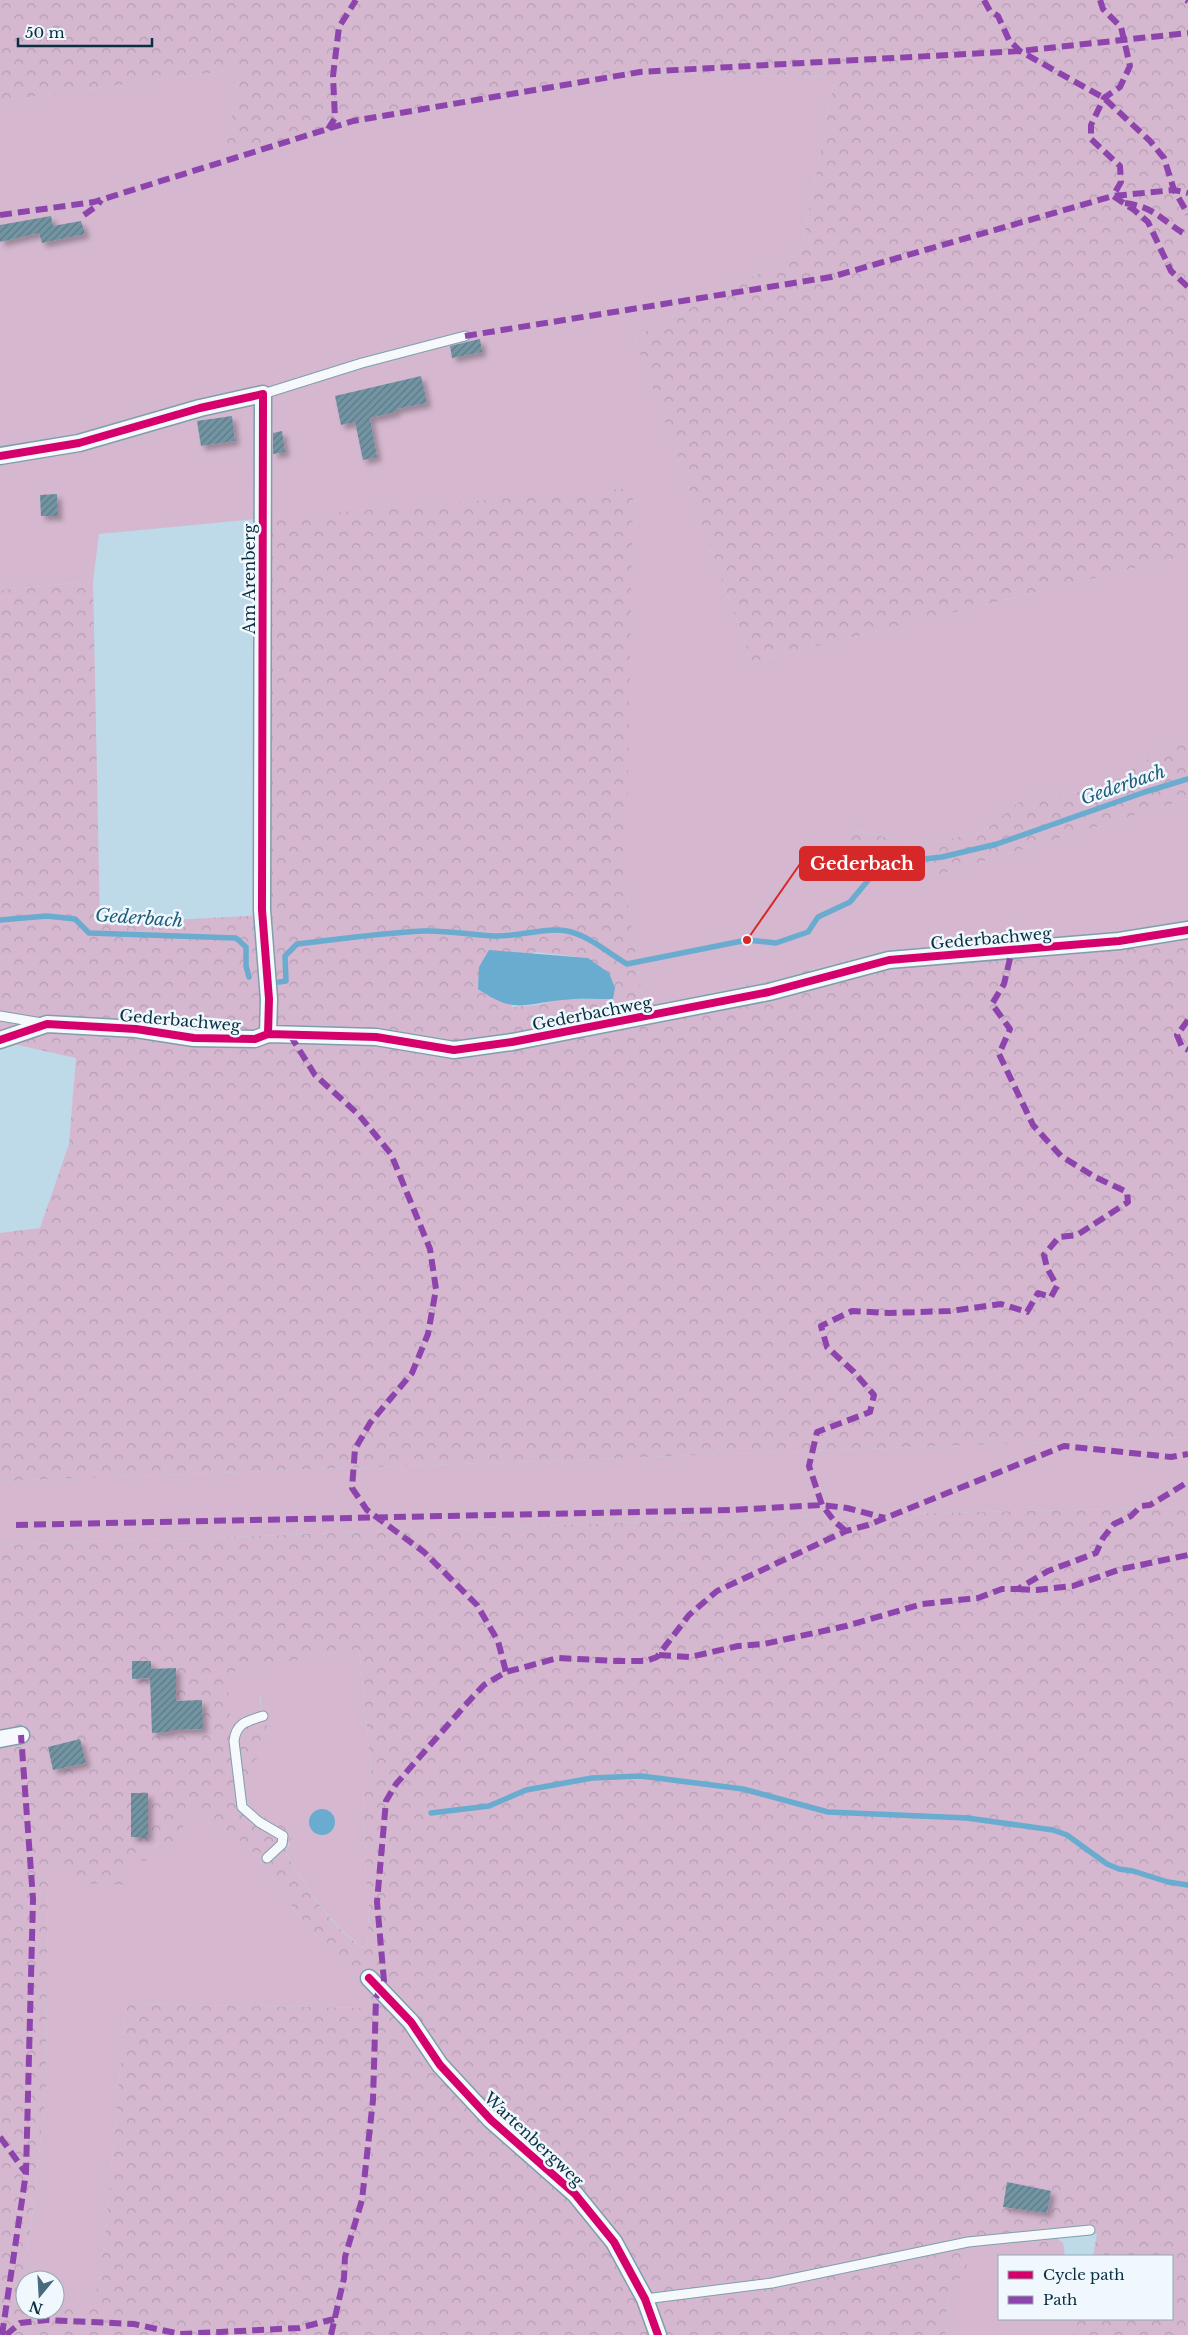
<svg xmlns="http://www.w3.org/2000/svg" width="1188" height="2335" viewBox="0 0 1188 2335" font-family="'Libre Baskerville',serif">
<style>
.grass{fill:#d5b7cf}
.forest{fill:url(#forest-crowns);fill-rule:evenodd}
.water{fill:#69accf}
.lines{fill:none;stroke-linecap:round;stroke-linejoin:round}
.stream{stroke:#69accf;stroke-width:5.5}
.building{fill:url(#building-hatch);filter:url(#shadow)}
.lane-casing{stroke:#7f9ead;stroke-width:11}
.street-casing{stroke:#7f9ead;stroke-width:19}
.lane{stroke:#f5f9fc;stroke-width:9}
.street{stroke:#f5f9fc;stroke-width:16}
.quiet{stroke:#8e44ad;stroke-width:6;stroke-dasharray:12 6;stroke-linecap:butt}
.cycleway-casing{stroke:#f0f8fd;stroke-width:11}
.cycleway{stroke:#d6006c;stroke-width:8}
.labels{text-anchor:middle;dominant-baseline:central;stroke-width:5;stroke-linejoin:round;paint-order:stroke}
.street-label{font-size:16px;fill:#082f42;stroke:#f0f8fd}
.water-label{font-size:18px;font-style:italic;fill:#1e5d7b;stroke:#f0f8fd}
.leader{fill:none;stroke:#d62828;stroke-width:2}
.callout-dot{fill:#d62828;stroke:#f0f8fd;stroke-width:2}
.callout{fill:#d62828;stroke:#d62828;stroke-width:2}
.callout-label{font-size:18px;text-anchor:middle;font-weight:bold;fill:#fff}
</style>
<defs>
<pattern id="forest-crowns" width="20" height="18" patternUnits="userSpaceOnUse" patternTransform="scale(1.25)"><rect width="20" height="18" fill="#d5b7cf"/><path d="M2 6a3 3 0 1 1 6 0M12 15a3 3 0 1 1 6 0" fill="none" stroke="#b59eb3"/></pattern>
<pattern id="building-hatch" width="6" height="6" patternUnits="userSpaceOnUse" patternTransform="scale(1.25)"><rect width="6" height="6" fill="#7394a3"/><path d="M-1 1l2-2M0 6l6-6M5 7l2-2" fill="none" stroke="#5c7986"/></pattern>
<filter id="shadow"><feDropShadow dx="4.5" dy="4.5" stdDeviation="2.5" flood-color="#0004"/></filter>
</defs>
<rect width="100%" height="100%" fill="#bed9e8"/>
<path class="grass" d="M241 69 226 145 257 151 353 121 640 72 835 77 801 252 634 337 752 662 1188 555V746L1172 743 1102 789 1022 799 986 830 925 845 851 830 929 878 1188 799V925L1116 935 888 951 644 1009 626 889 267 518 99 534 93 581 0 590V101Z
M1188 1437V1507L816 1516 0 1545V1481Z
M359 1648 372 1780 363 1784 366 1883 370 1886 367 1950C330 1927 308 1888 285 1851L290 1844 281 1826C261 1818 241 1808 243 1782L249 1777 255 1758 263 1747V1720L260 1694 253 1715 231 1730 226 1673Z
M186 1807 247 1845 279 1885 294 1910 330 1951 372 1992 369 2008 126 2004 105 2239 94 2306H55V2280H25L46 2093 48 1869 50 1867 62 1868 70 1873 148 1856Z
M1056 2238 1063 2243 1065 2256H999V2319H1077L1072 2335H945L948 2295 976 2246 1038 2241 1041 2253 1051 2239Z"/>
<path class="forest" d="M0 0H1188V555L752 662 634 337 801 252 835 77 640 72 353 121 257 151 226 145 241 69 0 101Z
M633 488 626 889 644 1009 888 951 1116 935 1188 925V1437L0 1481V1233L40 1228 69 1144 76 1058 0 1041V590L93 581 100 924 267 915V518ZM534 952 588 958 613 999H563L537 1005 512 1007Z
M1172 743 1188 746V799L929 878 843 867 850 830 925 845 986 830 1022 799 1102 789Z
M1188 1507V2335H1072L1077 2319H1172V2256H1093L1097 2234 1051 2239 1053 2251 1040 2253 1038 2241 977 2246 962 2275 948 2295 945 2335H0V1545L816 1516ZM359 1648 372 1779 363 1784 366 1883 370 1886 367 1950C329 1928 308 1887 285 1852L292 1836C280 1813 240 1823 243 1782L249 1777 255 1775V1759L264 1757 263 1747 274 1744V1736L263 1720 259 1694 251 1696 253 1715 238 1720 231 1729 227 1673ZM186 1807 247 1845 279 1885 294 1910 330 1951 372 1992 369 2008 126 2004 105 2239 94 2305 55 2306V2310H25V2307L22 2306 46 2093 48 1869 50 1867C64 1868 69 1870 73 1883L126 1885 128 1861H148V1856L159 1841 180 1842Z"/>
<path class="water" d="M489 950 588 958 609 973 615 988 613 999C596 999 579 998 562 1000 523 1004 514 1014 478 989L479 967Z
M309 1822a13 13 0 1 1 26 0a13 13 0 1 1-26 0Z"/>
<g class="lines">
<path class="stream" d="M0 920 47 916 75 919 89 933 236 938 246 947V966L249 977
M279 982 286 981 285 956 297 944C339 939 381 933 423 931 447 930 471 935 495 936 519 937 543 927 567 931 588 935 608 953 627 964L747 940 776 943 808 932 818 917 850 902 870 878 878 864 942 857 997 844 1145 792 1188 779
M431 1813 489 1806 526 1790 592 1778 641 1776 743 1789 828 1812 967 1818 1053 1830 1067 1835 1107 1864 1119 1869 1133 1871 1168 1882 1188 1885"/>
</g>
<path class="building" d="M51 216 53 226 81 221 85 234 42 243 39 233 0 242V225Z
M480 339 482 352 452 358 450 346Z
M421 376 427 403 396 409V412L370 418 377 457 363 460 355 422 341 425 335 396Z
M232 416 235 441 201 446 197 421Z
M282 431 285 452 273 454V433Z
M57 494 58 516H41L40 495Z
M132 1661H151V1669L176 1668V1701L202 1700 203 1729 170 1730 171 1732 152 1733 150 1678 132 1679Z
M80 1739 86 1763 53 1770 48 1747Z
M131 1793H148V1837H131Z
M1007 2182 1051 2191 1047 2213 1003 2207Z"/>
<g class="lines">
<g class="lane-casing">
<path id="lane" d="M263 394 362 363 465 336
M0 1016 42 1023
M263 1716C247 1721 236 1723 234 1741L242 1807 259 1822 283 1836 282 1844 267 1858
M645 2299 772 2283 968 2242 1090 2230"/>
</g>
<g class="street-casing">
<path id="street" d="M0 456 79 443 200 408 263 394 262 910 269 999 268 1034
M0 1040 47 1024 136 1029 194 1038 255 1039 268 1034 376 1037 454 1050 512 1042 769 992 889 960 1119 941 1188 930
M0 1739 21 1735
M369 1978 411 2022 440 2065 491 2120 575 2194 614 2242 645 2299 658 2335"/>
</g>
<use href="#lane" class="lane"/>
<use href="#street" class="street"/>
<path class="quiet" d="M984 0 990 11 998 16 1009 40 1020 51 1104 98 1150 141 1164 158 1174 190 1188 214
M1100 0 1103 9 1121 27 1130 66 1120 87 1104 98 1091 125V139L1120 166 1121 182 1113 196 1134 210 1148 222 1171 271 1188 287
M1186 0 1188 1
M328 129 335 118 333 76 339 27 356 0
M1125 203C1156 207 1163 222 1188 236
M0 215 94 202 353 121 640 72 1020 51 1188 33
M84 215 98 205 101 200
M465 336 831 277 1113 196 1174 190 1188 193
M1188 1020 1177 1035 1182 1047 1188 1050
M290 1035 315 1075 359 1115 391 1154 430 1249 436 1289 428 1334 412 1373 370 1423 355 1449 352 1488 367 1510 424 1552 477 1605 498 1641 506 1672
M16 1525 730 1510 822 1505 847 1508 885 1518
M846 1531 835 1522 822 1505 809 1466 817 1432 870 1412 874 1395 854 1372 827 1347 821 1326 852 1311 889 1313 950 1311 1001 1304 1027 1312 1038 1293 1051 1297 1057 1286 1047 1268 1044 1255 1059 1237 1077 1235 1128 1202 1127 1192 1095 1177 1061 1156 1033 1125 999 1054 1010 1029 992 1004 1004 984 1012 950
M1018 1589 1036 1590 1073 1586 1121 1569 1188 1555
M659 1655 690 1657 738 1646 764 1644 846 1626 922 1604 978 1598 1002 1589H1018L1048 1571 1096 1553 1103 1538 1114 1524 1131 1516 1141 1506 1150 1505 1188 1482
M0 2137 26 2173
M2 2335 26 2173 33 1899 21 1735
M6 2335 20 2323 47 2320 134 2324 180 2334 299 2328 334 2319
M331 2335 344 2278 345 2257 362 2200 373 2100 376 1998 384 1981 377 1902 386 1801 396 1784 468 1702 484 1685 506 1672 558 1658 616 1661H646L657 1657 689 1615 717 1591 846 1531 868 1525 1064 1446 1171 1457 1188 1454"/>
<g class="cycleway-casing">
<path id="cycleway" d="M0 456 79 443 200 408 263 394 262 910 269 999 268 1034
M0 1040 47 1024 136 1029 194 1038 255 1039 268 1034 376 1037 454 1050 512 1042 769 992 889 960 1119 941 1188 930
M369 1978 411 2022 440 2065 491 2120 575 2194 614 2242 645 2299 658 2335"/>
</g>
<use href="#cycleway" class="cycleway"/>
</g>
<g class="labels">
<g class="street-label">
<text transform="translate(249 579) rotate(-90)">Am Arenberg</text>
<text transform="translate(991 938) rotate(-5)">Gederbachweg</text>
<text transform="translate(592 1013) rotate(-11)">Gederbachweg</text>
<text transform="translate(180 1020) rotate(5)">Gederbachweg</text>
<text transform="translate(534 2139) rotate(43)">Wartenbergweg</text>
</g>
<g class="water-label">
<text transform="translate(1123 785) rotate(-19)">Gederbach</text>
<text transform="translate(139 918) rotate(4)">Gederbach</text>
</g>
</g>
<path class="leader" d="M747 940L800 864"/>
<circle class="callout-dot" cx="747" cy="940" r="5"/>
<rect class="callout" x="800" y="847" width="124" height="33" rx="5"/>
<g class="callout-label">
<text x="862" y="870">Gederbach</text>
</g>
<rect x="998" y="2255" width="175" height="65" fill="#f0f8fd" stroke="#93a8b2"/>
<rect x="1008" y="2271" width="25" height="8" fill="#d6006c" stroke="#93a8b2"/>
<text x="1043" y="2280" font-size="15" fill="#082f42">Cycle path</text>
<rect x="1008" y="2296" width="25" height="8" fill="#8e44ad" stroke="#93a8b2"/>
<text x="1043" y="2305" font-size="15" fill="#082f42">Path</text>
<g transform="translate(40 2295) rotate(198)"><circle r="24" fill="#f0f8fd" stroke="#93a8b2"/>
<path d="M0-4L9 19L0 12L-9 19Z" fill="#486a7c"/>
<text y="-8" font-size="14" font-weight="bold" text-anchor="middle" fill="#082f42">N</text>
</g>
<path d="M18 38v8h134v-8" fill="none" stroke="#082f42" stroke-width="2.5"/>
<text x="25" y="38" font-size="15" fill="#082f42" stroke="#f0f8fd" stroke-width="4" paint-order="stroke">50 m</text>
</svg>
